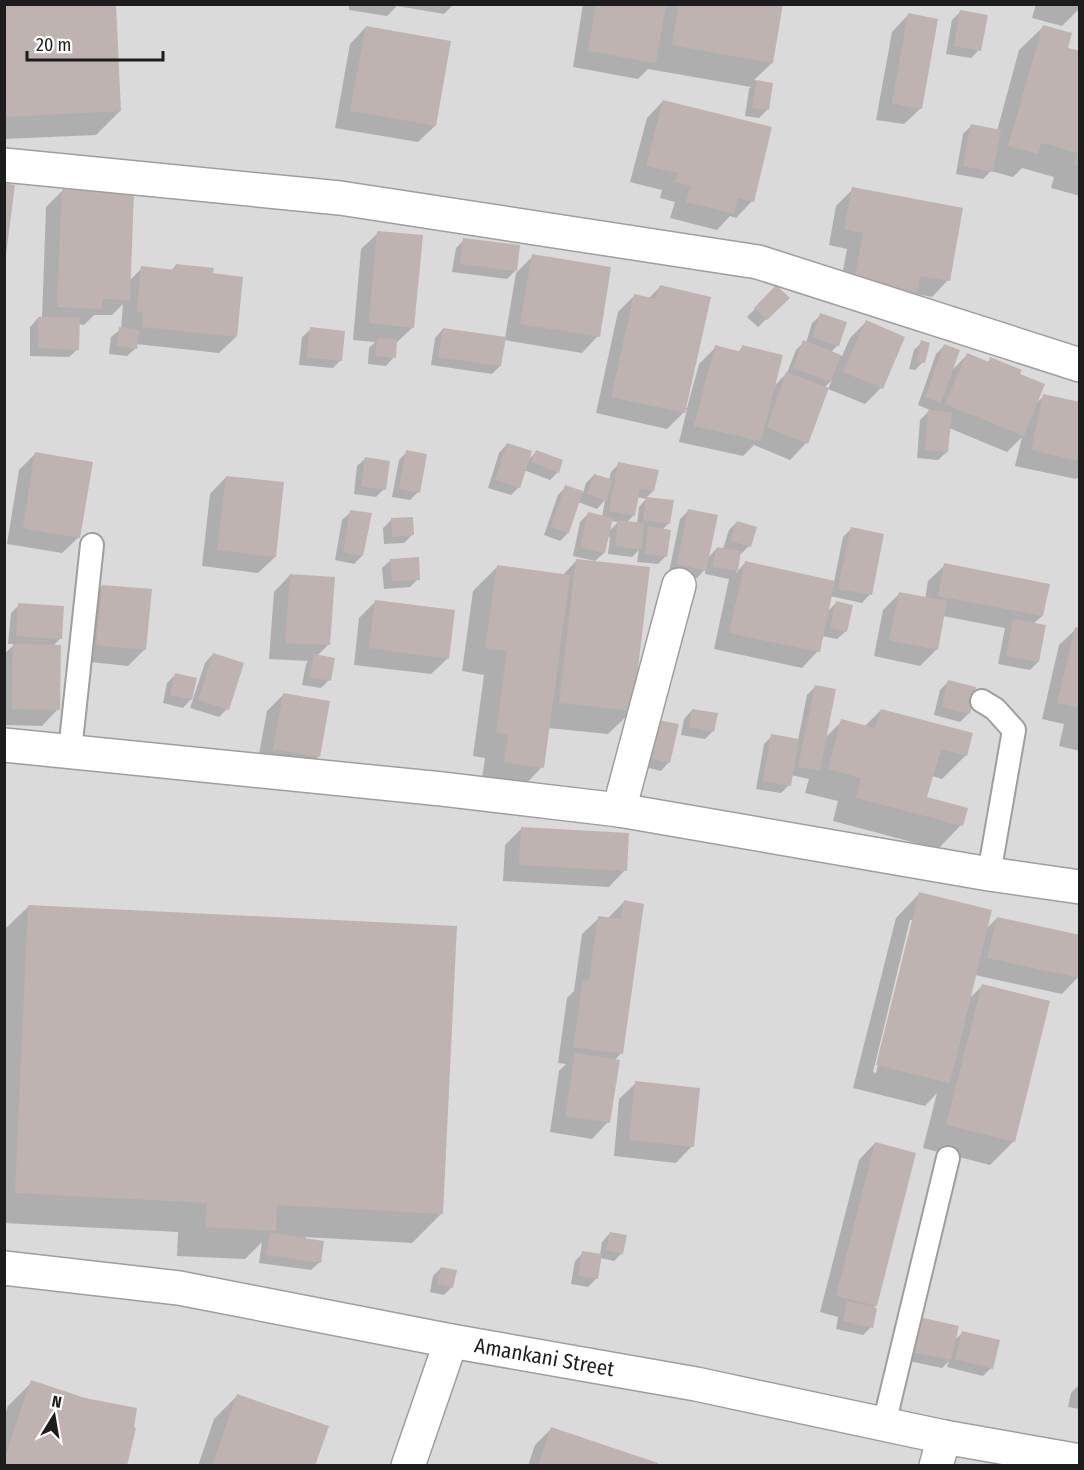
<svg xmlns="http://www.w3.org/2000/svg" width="1084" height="1470" viewBox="0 0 1084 1470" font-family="'Fira Sans Condensed',sans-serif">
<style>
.residential{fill:#dbdadb}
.shadow{fill:#0003;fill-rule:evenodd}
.building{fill:#beb3b1}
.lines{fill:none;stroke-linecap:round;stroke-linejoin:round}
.lane-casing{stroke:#9e9e9e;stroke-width:26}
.street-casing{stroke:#9e9e9e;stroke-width:36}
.lane{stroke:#fff;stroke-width:22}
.street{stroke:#fff;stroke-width:33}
.labels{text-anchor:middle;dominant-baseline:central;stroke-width:4.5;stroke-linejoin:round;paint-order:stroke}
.street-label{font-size:21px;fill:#1d1d1d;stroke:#fff}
</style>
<rect width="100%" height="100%" fill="#eee8e4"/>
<path class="residential" d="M5 5H1079V1465H5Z"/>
<path class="shadow" d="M41 4H114L120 111 96 135 4 139V6Z
M349 4H454L444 14 397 6 387 16 349 10Z
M583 4H782L772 63 754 80 771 84 767 110 759 118 745 116 749 89 751 87 648 69 638 79 573 67Z
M1036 4H1080V5L1078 10 1062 26 1032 18Z
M960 12 979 50 971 58 946 54 952 20Z
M908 15 921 108 904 124 876 120 892 32Z
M366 27 435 126 418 142 335 128 350 44Z
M1043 27 1066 49 1080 52V196L1051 188 1054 177 1022 168 1013 177 991 171 983 179 956 174 963 134 971 126 997 131 1019 50Z
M663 101 752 201 736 218 730 216 717 230 670 218 675 202 660 198 662 190 630 182 647 118Z
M853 189 948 280 932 297 916 294 837 303 847 249 829 245 836 206Z
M62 191 130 280 142 268 171 271 176 265 212 275 236 337 219 353 136 344V348L127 356 109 354 111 337 121 329 123 304 112 315H94L84 325 78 324V349L69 357 30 356V327L38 318H42L46 207Z
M378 233 413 327 395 344 394 357 386 366 368 364 369 348 375 342 353 340 361 249Z
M464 240 515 271 507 279 452 272 456 248Z
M533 256 598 336 582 353 504 340 500 366 492 374 431 365 435 338 443 329 505 338 516 273Z
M660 287 685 408H687L699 364 716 347 737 353 743 347 773 387 787 373 796 350 804 342 806 343 812 323 821 315 838 345 831 352 842 356 850 338 866 322 881 388 865 404 828 389 832 380 824 388 827 389 806 443 790 460 754 445 743 456 679 442 687 409 667 429 596 413 618 312 635 295 649 298Z
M776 287 788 298 758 327 747 317Z
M311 329 341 360 333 368 299 365 302 337Z
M922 342 923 362 915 370 909 369 914 350Z
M944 346 952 370 967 355 987 363 991 359 1018 375 1036 403 1044 396 1080 403V476L1076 479 1015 466 1022 437 1007 452 949 428 947 452 938 460 917 458 920 420 930 410 918 405 936 354Z
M507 444 527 461 536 452 558 472 550 480 524 470 519 487 511 495 488 488 499 453Z
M407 452 418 492 410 500 392 497 399 460Z
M36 453 79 537 62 553 7 544 19 470Z
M366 458 384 489 376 497 354 494 357 466Z
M619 464 653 491 646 498 672 501 669 523 662 530 666 556 658 564 637 562 639 550 632 557 608 554 610 537 608 536 604 553 595 561 573 556 580 522 588 514 602 517 605 500 597 509 578 502 568 533 560 541 544 535 558 495 566 487 583 493 586 483 594 475 609 480 611 472ZM637 497 646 499 639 507 637 524 627 522 634 515ZM611 521 618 522 609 531Z
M226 477 275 557 258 573 202 566 210 494Z
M689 510 707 559 717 548 723 549 729 530 737 522 749 546 741 554H739L736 573 745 563 834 582 843 537 851 529 870 594 862 603 830 596 827 612 836 603 846 631 837 639 822 636 818 651 802 668 714 649 729 579 705 574 706 568 697 578 669 572 680 519Z
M351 512 362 556 354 564 335 560 342 520Z
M392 519 412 535 404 543 384 544 383 528Z
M391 560 418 579 410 587 384 589 382 568Z
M576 561 632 711 608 734 548 728 542 767 519 791 481 786 485 758 473 756 484 675 462 671 473 591 497 567 562 576Z
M945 565 1042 616 1033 624 1038 662 1030 670 998 664 1005 628 943 616 937 649 920 666 874 656 883 610 899 594 925 599 928 581Z
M290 575 328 645 317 656 329 680 321 688 302 685 306 664 308 661 269 659 274 592Z
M102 586 145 649 128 666 81 661 86 603Z
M375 602 448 658 431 674 354 665 359 618Z
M19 605 61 638 53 646 58 709 42 726 4 725V654L15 644H8L11 613Z
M1076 629 1080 630V751L1059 746 1064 724 1042 719 1059 645Z
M213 654 227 709 219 717 190 708 205 663Z
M175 675 191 699 183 708 163 703 167 683Z
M948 682 975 688 968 714 960 722 934 715 940 690Z
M815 687 825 738 842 721 864 727 881 710 966 755 942 779 932 776 926 798 961 825 938 849 833 821 838 801 805 793 809 779 791 775 789 785 781 793 756 789 764 744 772 736 798 740 807 695Z
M284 694 318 757 302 773 257 765 267 711Z
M692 710 713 731 705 739 681 735 684 719Z
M640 728 669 762 661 771 633 764Z
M522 828 625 870 609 887 503 881 505 845Z
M919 894 986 929 997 918 1078 977 1062 994 975 975 969 999 982 986 1014 1141 990 1165 923 1148 937 1093 925 1106 853 1088 896 918ZM910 920H914L876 1073 873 1072Z
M624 902 621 1053 615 1060 608 1122 592 1139 550 1132 559 1071 566 1064 558 1063 567 998 574 991 582 934 599 918 607 919Z
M29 906 442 1213 412 1243 305 1237 320 1262 311 1270 259 1263 262 1242 245 1259 177 1256 178 1232 4 1223V930Z
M636 1083 692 1146 676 1163 614 1156 619 1099Z
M875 1143 876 1305 873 1308 871 1327 863 1335 836 1329 838 1317 820 1312 859 1160Z
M610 1233 622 1253 614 1261 600 1258 596 1279 588 1287 571 1284 575 1261 583 1253 600 1255 602 1242Z
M441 1268 452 1287 444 1295 430 1292 433 1276Z
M911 1327 954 1341 962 1333 991 1368 983 1376 947 1367 949 1361 942 1368 904 1360Z
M32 1382 4 1466V1416L8 1406Z
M1079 1385 1080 1409 1068 1407 1071 1393Z
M237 1396 314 1466H198L214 1419Z
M552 1428 656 1466H528L535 1445Z"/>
<path class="building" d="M116 4 121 111 4 117V5Z
M596 4H666L656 63 588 51Z
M679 4H783L773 63 672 45Z
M960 10 988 15 981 51 954 46Z
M908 13 938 19 922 109 892 103Z
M1043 25 1072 33 1068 48 1080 51V166L1074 164 1077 153 1041 143 1038 154 1008 146Z
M366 26 451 41 436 126 350 111Z
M757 80 773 83 769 110 752 108Z
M663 100 772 127 754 202 738 198 734 214 686 202 691 186 675 182 678 173 646 166Z
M971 124 1001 130 993 172 963 166Z
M4 183 15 185 6 255H4Z
M852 187 963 208 950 281 920 276 916 298 853 287 863 233 844 229Z
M62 189 134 192 130 300 103 299 102 309 57 307Z
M377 231 423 235 414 328 369 323Z
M463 238 520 245 517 271 460 264Z
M532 254 611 267 600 337 520 324Z
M176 264 214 268 213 273 243 277 237 337 142 327 143 312 137 311 141 266 175 270Z
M660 285 711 297 685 413 611 397 634 294 656 299Z
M776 285 790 298 767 320 754 308Z
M820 313 847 322 839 346 812 337Z
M38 317H80L79 350 38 348Z
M866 320 905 337 883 389 843 372Z
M119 327 139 330 137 349 117 346Z
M310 327 345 331 342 361 307 357Z
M443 328 506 337 501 366 438 357Z
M377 338 397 339 396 358 375 356Z
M803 340 841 355 831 382 793 368Z
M921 340 930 343 925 363 916 361Z
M944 344 960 350 941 403 925 397Z
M715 345 741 352 742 345 783 355 761 441 694 426Z
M967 353 989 362 990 357 1022 370 1020 374 1045 384 1024 436 945 404Z
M786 372 829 388 808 444 767 427Z
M1043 394 1080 402V461L1031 450Z
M928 410 952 412 948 452 925 450Z
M507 443 532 451 520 488 495 480Z
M406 450 427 454 420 493 399 489Z
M536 450 563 460 559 473 531 462Z
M35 452 93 462 80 538 23 528Z
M365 457 390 461 386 490 361 486Z
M618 462 659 470 654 491 640 489 635 516 609 511Z
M594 474 613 480 606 501 587 494Z
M226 476 284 482 276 557 217 550Z
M565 485 583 491 569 533 551 527Z
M646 497 674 500 670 524 643 520Z
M688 509 718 515 706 571 677 564Z
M350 510 372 513 363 556 343 552Z
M588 512 613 518 605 553 580 548Z
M413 517 414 535 392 537 391 518Z
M618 520 644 523 642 550 615 546Z
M737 521 757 527 751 547 730 541Z
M648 526 671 530 667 557 645 554Z
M851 527 884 534 872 595 838 589Z
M717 547 741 551 738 571 712 567Z
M419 557 420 580 392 581 390 559Z
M576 559 650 567 633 711 559 703Z
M745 561 835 581 820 652 729 633Z
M944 563 1050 584 1043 616 938 596Z
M497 565 570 575 544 768 504 762 508 735 496 732 507 651 485 648Z
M290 574 335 577 330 645 285 643Z
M102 585 152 589 146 650 96 645Z
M899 592 947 601 938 650 889 640Z
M375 600 455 610 449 659 369 648Z
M836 601 853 605 847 632 830 628Z
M18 603 64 606 62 639 16 636Z
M1013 619 1046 625 1039 662 1006 656Z
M1075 627 1080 628V708L1057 703Z
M13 644 61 645 60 710 12 709Z
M213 653 244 663 229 710 198 700Z
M314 654 335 658 331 681 309 677Z
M175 673 197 678 192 700 170 695Z
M948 680 976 687 970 714 942 707Z
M815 685 836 689 820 771 798 767Z
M283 693 330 701 320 757 273 749Z
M692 709 718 713 714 732 689 727Z
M881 709 973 733 967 756 941 749 927 797 968 808 963 826 856 798 861 778 828 769 841 719 875 728Z
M648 718 679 724 670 763 640 756Z
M771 734 799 739 791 786 763 781Z
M521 827 629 833 627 871 519 865Z
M919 892 992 910 950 1083 876 1065Z
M624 900 644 904 623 1054 573 1047 583 980 589 981 598 916 621 919Z
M28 905 457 926 443 1214 277 1205 276 1231 205 1227 207 1203 15 1193Z
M997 917 1080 935V978L987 958Z
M982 984 1050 1001 1015 1142 946 1125Z
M575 1053 620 1060 610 1123 565 1116Z
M635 1081 700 1088 694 1147 629 1140Z
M875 1142 916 1153 877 1306 836 1296Z
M610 1232 627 1235 623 1254 606 1250Z
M270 1233 324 1241 321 1263 266 1255Z
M582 1251 602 1254 598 1279 578 1276Z
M441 1267 457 1270 453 1288 437 1284Z
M847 1301 877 1308 873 1328 843 1321Z
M919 1317 959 1326 951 1360 911 1352Z
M962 1331 1000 1340 993 1369 955 1359Z
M31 1380 85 1398 137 1408 134 1427 136 1428 127 1466H4V1460Z
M237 1394 329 1426 315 1466H212Z
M551 1427 658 1463 657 1466H538Z"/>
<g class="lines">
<g class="lane-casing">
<path id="lane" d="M982 701 995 709 1014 730 989 874
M70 751 92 545
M884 1424 948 1158"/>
</g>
<g class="street-casing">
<g id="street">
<path d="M4 165 340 198 758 262 1080 365"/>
<path d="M4 745 442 789 619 810 989 874 1080 887"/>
<path d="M619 810 679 585"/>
<path id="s1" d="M4 1268 179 1288 451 1341 696 1384 944 1437 1080 1461"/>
<path d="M408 1466 451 1341"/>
<path d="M936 1466 944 1437"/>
</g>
</g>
<use href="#lane" class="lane"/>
<use href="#street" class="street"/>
</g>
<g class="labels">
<g class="street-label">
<text stroke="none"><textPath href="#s1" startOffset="548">Amankani Street</textPath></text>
</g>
</g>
<rect width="1084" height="1470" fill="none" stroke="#1d1d1d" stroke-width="12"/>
<g transform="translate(54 1416) rotate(11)" stroke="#ffffff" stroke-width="4.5" paint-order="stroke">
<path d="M0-4.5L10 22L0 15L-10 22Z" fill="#1d1d1d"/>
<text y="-9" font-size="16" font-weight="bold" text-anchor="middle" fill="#1d1d1d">N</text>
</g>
<path d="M27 51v9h136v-9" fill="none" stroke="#1d1d1d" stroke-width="3"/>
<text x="36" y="51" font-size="18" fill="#1d1d1d" stroke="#ffffff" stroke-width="4.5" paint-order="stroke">20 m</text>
</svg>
